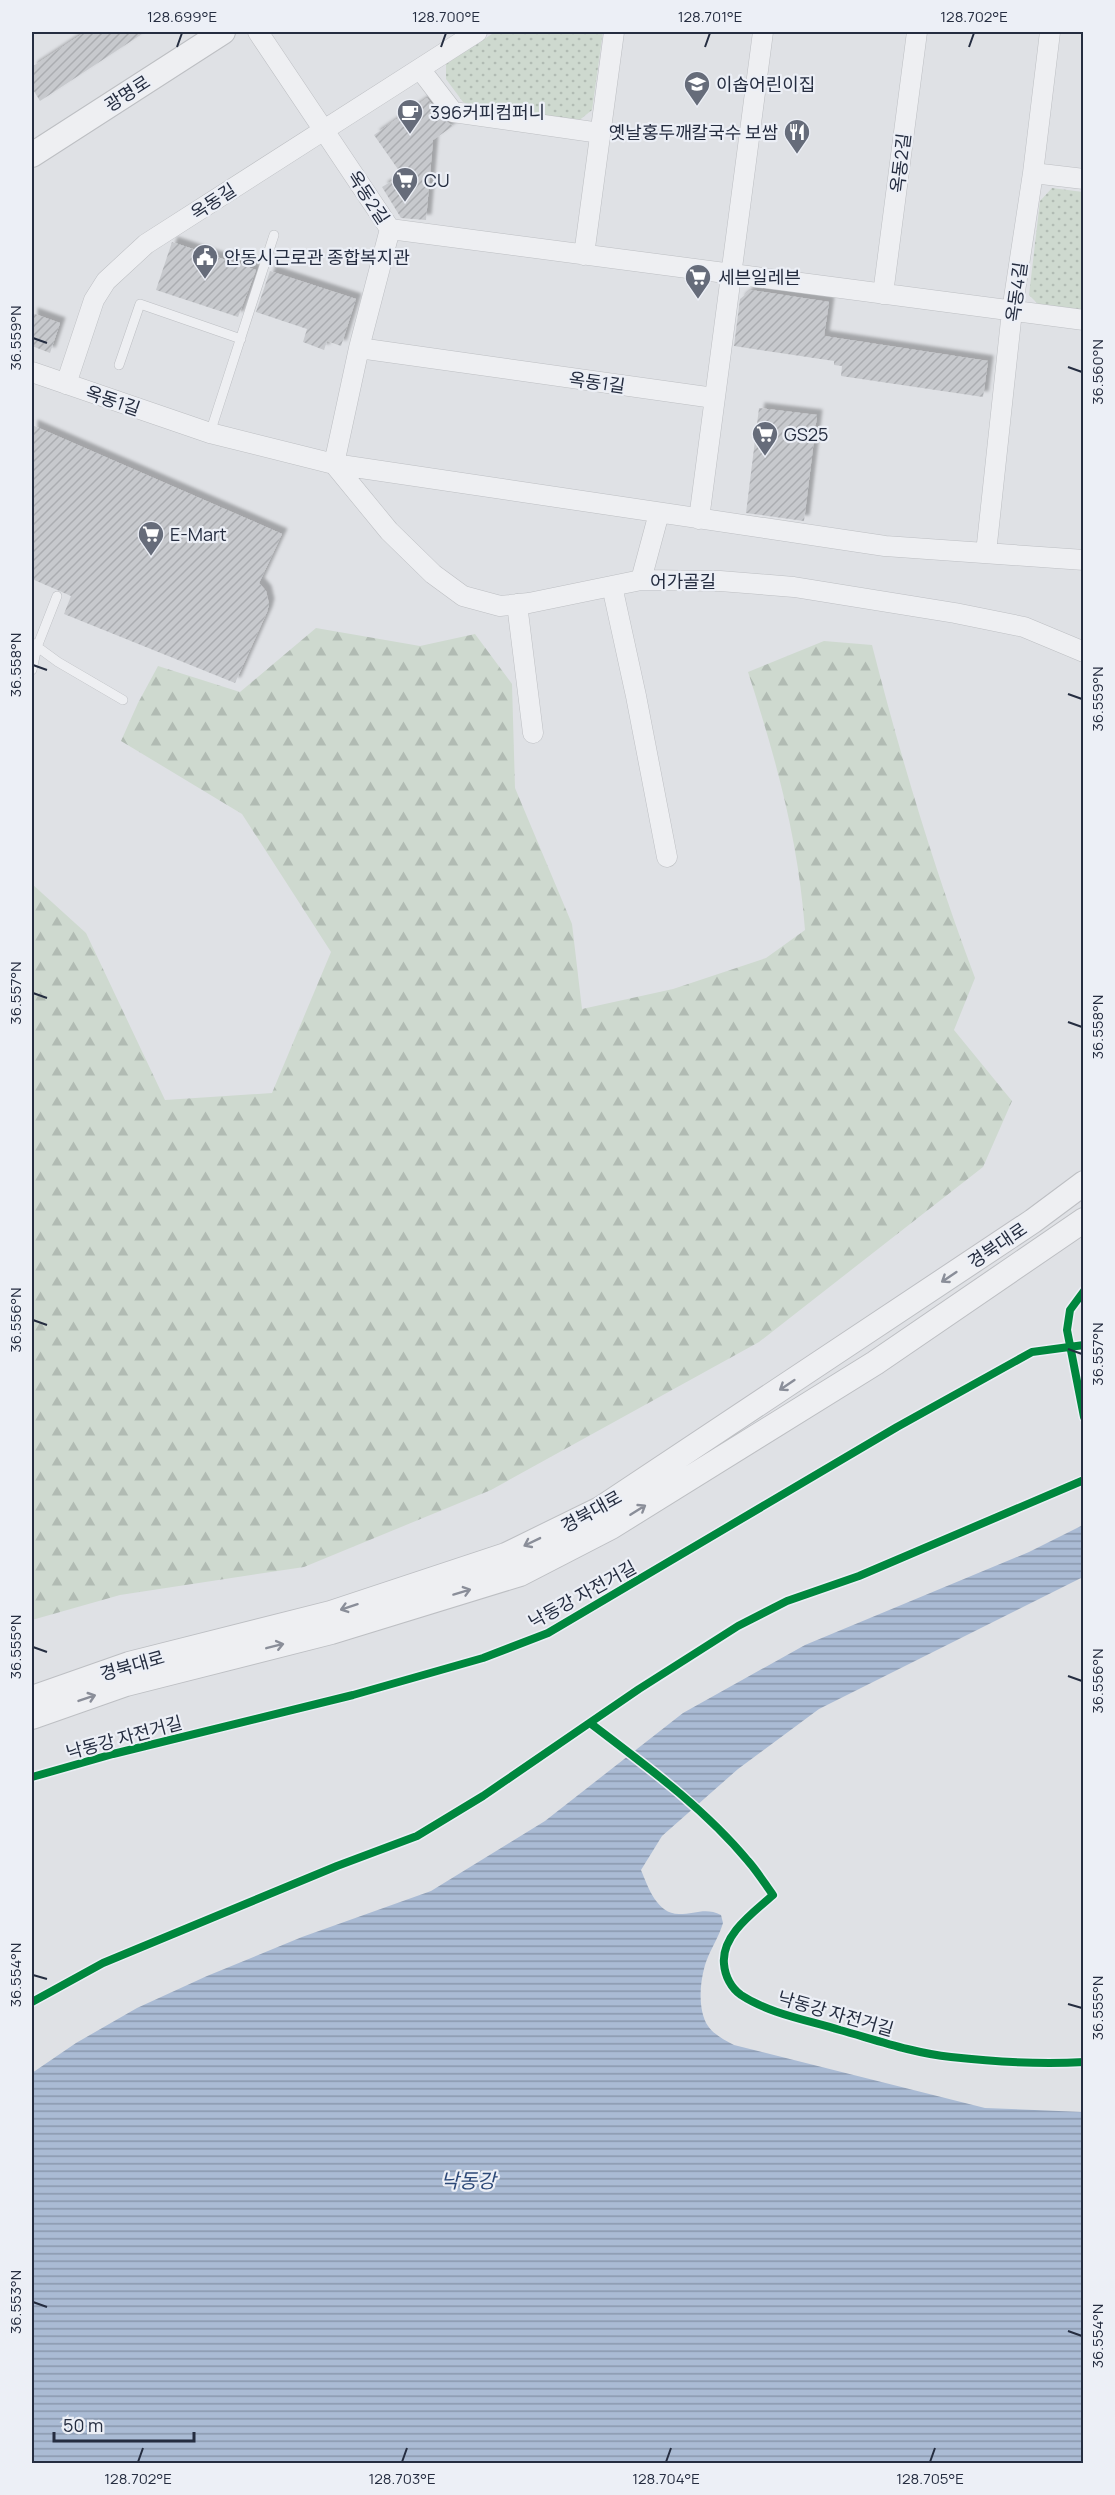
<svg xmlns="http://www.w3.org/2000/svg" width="1115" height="2495" viewBox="0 0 1115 2495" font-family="Manrope,'Noto Sans KR',sans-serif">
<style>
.forest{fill:url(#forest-firs)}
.park{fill:url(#park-dots)}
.water{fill:url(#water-rules)}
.building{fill:url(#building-hatch);filter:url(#shadow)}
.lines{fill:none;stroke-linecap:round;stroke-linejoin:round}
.service-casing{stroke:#bdbfc3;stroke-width:10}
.minor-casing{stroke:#bdbfc3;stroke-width:21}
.tertiary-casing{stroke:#bdbfc3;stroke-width:26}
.service{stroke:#eeeff2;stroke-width:9}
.minor{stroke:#eeeff2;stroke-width:20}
.tertiary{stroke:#eeeff2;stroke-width:24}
.cycleway-casing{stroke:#eceff6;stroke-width:11}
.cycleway{stroke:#00873e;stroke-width:8}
.oneway{stroke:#8a8e99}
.ticks{fill:none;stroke:#252d40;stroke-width:2}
.labels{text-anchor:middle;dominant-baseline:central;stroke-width:4.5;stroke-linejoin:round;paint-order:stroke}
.poi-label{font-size:18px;fill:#252d40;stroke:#eceff6;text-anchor:start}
.street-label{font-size:18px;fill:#252d40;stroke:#eceff6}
.water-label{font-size:20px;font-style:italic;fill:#2c4877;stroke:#eceff6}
.neatline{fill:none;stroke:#252d40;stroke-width:2}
.ticks-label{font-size:15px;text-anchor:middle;fill:#252d40}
</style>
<defs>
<pattern id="forest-firs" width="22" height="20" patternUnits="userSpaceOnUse" patternTransform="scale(1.5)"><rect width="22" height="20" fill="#ced9cf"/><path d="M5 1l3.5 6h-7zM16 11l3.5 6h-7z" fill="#b1bbb3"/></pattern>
<pattern id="park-dots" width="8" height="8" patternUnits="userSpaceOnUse" patternTransform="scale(1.5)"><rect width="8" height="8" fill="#ced9cf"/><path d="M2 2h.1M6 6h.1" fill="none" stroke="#b1bbb3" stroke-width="1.8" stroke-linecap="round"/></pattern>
<pattern id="water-rules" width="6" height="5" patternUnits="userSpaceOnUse" patternTransform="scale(1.5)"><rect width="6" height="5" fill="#aabbd4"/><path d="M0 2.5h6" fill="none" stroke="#8a98ad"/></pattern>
<pattern id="building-hatch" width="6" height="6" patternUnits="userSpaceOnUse" patternTransform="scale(1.5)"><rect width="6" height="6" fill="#c7c9cd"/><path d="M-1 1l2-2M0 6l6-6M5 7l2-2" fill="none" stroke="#abadb1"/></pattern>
<filter id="shadow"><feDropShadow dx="5.5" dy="-5.5" stdDeviation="1.5" flood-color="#0004"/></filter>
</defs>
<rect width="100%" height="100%" fill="#dfe1e5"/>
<path class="forest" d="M316 628 420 646 475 634 512 684 515 788 572 924 582 1009 673 989 766 958 805 930C798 838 776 759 748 672L824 641 872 645C901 759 934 868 975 978L954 1030 1012 1101 983 1167 759 1342 491 1490 304 1567 120 1595 32 1620V884L86 933 165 1100 272 1093 331 952 242 814 121 741 138 703 158 666 240 692Z"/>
<path class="park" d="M495 32H603L592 110 577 122 475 108 463 102 446 79V64Z
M1052 188 1083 192V313L1041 307 1029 295 1040 201Z"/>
<path class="water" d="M1083 1525V1577L819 1709 738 1769 662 1836 641 1870C648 1887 657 1914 679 1914 695 1914 706 1907 721 1915L723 1923C719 1937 711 1948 706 1962 700 1980 697 2009 708 2026 714 2035 725 2040 734 2045L985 2108 1083 2112V2463H32V2073L76 2043 137 2008 207 1976 302 1937 431 1891 545 1821 683 1713 805 1645 1029 1552Z"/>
<path class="building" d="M85 32H145L40 101 32 88V67Z
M427 98 443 119 453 126 433 140 426 220 401 218 382 187 402 175 374 135Z
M172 242 256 270 238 317 156 290Z
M270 271 356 299 341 346 327 341 324 350 303 342 307 329 256 312Z
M751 290 829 302 824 336 988 361 983 397 841 376 842 366 834 365V361L734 346 740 299Z
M32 313 60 323 50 353 32 346Z
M759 408 817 415 804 521 746 513Z
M32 425 282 534 259 583 266 591 269 604 267 612 235 683 64 614 71 596 32 579Z"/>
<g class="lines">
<g class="service-casing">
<path id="service" d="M119 365 140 304 241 339
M210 433 274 235
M32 643 58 662 123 700
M32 670 37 647 57 596"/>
</g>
<g class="minor-casing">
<path id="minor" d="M258 32 390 229 1084 320
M420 69 453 112 600 133
M1033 173 1084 179
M584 255 614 32
M883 294 917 32
M359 348 714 398
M32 372 210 433 334 464 885 546 1084 560
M66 384 94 300 106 281 146 244 477 32
M334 464 389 531 433 574 463 596 500 606 529 603 641 580 720 581 794 587 955 613 1024 627 1084 652
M334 464 359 348 390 229
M699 519 763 32
M986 553 1012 311 1033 173 1050 32
M641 580 659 513
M612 586 636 696 667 857
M517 604 533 733"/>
</g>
<g class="tertiary-casing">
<path id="tertiary" d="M32 155 223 32
M32 1698 129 1664 331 1613 506 1555 600 1509 1033 1221 1084 1183
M32 1717 126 1684 331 1632 520 1574 611 1527 875 1363 1084 1220"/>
</g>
<use href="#service" class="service"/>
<use href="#minor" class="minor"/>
<use href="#tertiary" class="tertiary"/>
<g class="cycleway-casing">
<path id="cycleway" d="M1084 1291 1070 1310 1067 1330 1084 1417
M590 1723C645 1765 704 1808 748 1861 757 1871 765 1884 773 1895 754 1912 721 1935 724 1964 725 1976 731 1988 741 1995 770 2014 807 2020 840 2030 876 2040 913 2053 951 2057 996 2062 1039 2065 1084 2062
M32 1777 113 1754 353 1695 483 1658 548 1633 897 1427 1032 1352 1084 1345
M32 2002 103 1963 337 1866 417 1836 483 1796 639 1689 738 1626 787 1601 859 1576 1084 1480"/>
</g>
<use href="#cycleway" class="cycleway"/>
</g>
<defs><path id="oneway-shaft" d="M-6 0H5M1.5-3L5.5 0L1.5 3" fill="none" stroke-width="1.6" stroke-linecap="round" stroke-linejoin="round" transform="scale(1.5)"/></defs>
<g class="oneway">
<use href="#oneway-shaft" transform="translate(949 1277) rotate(146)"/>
<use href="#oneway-shaft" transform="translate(787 1385) rotate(146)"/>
<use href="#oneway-shaft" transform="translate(638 1510) rotate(-32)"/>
<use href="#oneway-shaft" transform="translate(532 1542) rotate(154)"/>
<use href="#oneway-shaft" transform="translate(462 1592) rotate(-17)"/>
<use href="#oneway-shaft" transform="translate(349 1607) rotate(162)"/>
<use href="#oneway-shaft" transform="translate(275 1646) rotate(-14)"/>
<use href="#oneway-shaft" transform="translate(87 1698) rotate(-19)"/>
</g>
<path class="ticks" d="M177 47 182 33M441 47 446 33M705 47 710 33M969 47 974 33M33 338 47 343M1068 367 1082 372M33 665 47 670M1068 694 1082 699M33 993 47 998M1068 1022 1082 1027M33 1320 47 1325M1068 1349 1082 1354M33 1647 47 1652M1068 1676 1082 1681M33 1975 47 1979M1068 2004 1082 2008M33 2302 47 2307M1068 2331 1082 2336M138 2462 143 2448M402 2462 407 2448M666 2462 671 2448M930 2462 935 2448"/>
<defs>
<g id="school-pin" transform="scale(1.35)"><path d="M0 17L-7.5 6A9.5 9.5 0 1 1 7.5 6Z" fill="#666c7a" stroke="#eceff6"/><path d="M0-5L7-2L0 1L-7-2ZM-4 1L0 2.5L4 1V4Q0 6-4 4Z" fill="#fff"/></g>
<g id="cafe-pin" transform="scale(1.35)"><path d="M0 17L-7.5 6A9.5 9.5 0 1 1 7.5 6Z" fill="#666c7a" stroke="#eceff6"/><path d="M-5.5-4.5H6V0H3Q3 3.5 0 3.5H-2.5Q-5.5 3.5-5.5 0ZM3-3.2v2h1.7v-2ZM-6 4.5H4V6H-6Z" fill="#fff"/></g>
<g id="restaurant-pin" transform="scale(1.35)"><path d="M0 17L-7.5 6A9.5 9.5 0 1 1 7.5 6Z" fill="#666c7a" stroke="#eceff6"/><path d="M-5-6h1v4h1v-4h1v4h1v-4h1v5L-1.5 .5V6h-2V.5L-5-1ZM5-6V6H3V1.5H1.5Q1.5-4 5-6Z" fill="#fff"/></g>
<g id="supermarket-pin" transform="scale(1.35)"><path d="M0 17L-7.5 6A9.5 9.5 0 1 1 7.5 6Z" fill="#666c7a" stroke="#eceff6"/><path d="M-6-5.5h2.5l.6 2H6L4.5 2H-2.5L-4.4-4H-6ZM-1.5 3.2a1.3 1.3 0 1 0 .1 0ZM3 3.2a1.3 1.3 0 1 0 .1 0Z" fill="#fff"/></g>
<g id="civic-pin" transform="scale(1.35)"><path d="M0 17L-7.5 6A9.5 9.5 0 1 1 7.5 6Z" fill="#666c7a" stroke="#eceff6"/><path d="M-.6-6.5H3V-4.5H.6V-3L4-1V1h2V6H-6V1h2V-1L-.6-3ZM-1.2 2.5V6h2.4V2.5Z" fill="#fff"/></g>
</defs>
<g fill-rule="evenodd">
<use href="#school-pin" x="697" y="84"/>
<use href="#cafe-pin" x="410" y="112"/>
<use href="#restaurant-pin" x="797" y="132"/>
<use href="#supermarket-pin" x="405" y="180"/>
<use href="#civic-pin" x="205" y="257"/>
<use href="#supermarket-pin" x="698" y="277"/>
<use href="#supermarket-pin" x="765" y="434"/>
<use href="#supermarket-pin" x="151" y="534"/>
</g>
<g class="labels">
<g class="poi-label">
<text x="716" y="84">이솝어린이집</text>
<text x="430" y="112">396커피컴퍼니</text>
<text x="778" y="132" text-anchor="end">옛날홍두깨칼국수 보쌈</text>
<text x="424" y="180">CU</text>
<text x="224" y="257">안동시근로관 종합복지관</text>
<text x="718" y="277">세븐일레븐</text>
<text x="784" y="434">GS25</text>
<text x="170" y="534">E-Mart</text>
</g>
<g class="street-label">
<text transform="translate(127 93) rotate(-33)">광명로</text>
<text transform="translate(900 163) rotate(-83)">옥동2길</text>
<text transform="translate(369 197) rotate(57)">옥동2길</text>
<text transform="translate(213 201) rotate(-33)">옥동길</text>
<text transform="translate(1016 292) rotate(-82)">옥동4길</text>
<text transform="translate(597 382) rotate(8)">옥동1길</text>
<text transform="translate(113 400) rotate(19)">옥동1길</text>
<text x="683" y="581">어가골길</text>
<text transform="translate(997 1245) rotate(-34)">경북대로</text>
<text transform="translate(591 1511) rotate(-29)">경북대로</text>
<text transform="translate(582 1594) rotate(-29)">낙동강 자전거길</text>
<text transform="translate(132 1665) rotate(-16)">경북대로</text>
<text transform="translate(124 1737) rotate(-15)">낙동강 자전거길</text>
<text transform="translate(836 2013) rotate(16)">낙동강 자전거길</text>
</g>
<g class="water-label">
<text x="468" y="2180">낙동강</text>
</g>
</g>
<rect width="1115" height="2495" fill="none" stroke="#eceff6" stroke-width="66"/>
<path d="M54 2432v9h140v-9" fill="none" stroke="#252d40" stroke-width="3"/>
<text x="63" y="2432" font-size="18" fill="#252d40" stroke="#eceff6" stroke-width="4.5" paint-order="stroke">50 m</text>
<rect x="33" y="33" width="1049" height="2429" class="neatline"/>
<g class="ticks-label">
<text x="182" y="22">128.699°E</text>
<text x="446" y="22">128.700°E</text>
<text x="710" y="22">128.701°E</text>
<text x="974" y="22">128.702°E</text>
<text transform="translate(16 338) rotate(-90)" y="5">36.559°N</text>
<text transform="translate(1098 372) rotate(-90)" y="5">36.560°N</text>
<text transform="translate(16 665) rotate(-90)" y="5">36.558°N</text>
<text transform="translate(1098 699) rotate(-90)" y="5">36.559°N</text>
<text transform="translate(16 993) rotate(-90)" y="5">36.557°N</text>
<text transform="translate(1098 1027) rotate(-90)" y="5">36.558°N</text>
<text transform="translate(16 1320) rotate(-90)" y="5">36.556°N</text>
<text transform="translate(1098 1354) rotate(-90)" y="5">36.557°N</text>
<text transform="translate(16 1647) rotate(-90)" y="5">36.555°N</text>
<text transform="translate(1098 1681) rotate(-90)" y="5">36.556°N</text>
<text transform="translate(16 1975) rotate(-90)" y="5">36.554°N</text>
<text transform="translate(1098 2008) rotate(-90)" y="5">36.555°N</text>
<text transform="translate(16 2302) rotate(-90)" y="5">36.553°N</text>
<text transform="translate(1098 2336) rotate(-90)" y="5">36.554°N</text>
<text x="138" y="2484">128.702°E</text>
<text x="402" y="2484">128.703°E</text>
<text x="666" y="2484">128.704°E</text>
<text x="930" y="2484">128.705°E</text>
</g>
</svg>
